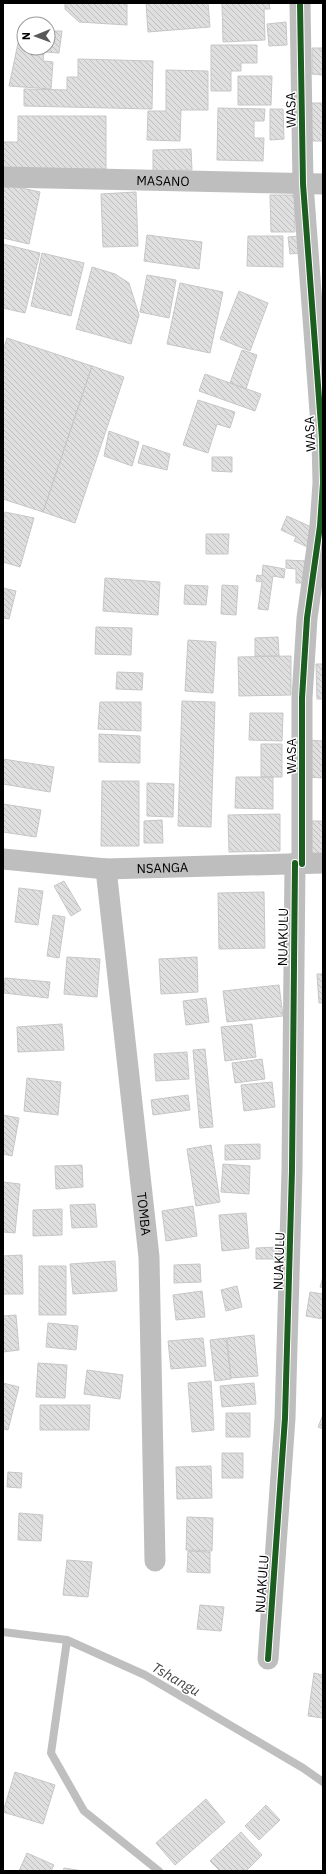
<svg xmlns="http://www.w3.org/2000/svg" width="326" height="1874" viewBox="0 0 326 1874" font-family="'IBM Plex Sans',sans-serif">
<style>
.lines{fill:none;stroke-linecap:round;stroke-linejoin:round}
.stream{stroke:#bfbfbf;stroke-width:8}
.building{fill:url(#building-back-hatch);stroke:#c7c7c7}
.street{stroke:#bebebe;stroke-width:21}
.cycleway-casing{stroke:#fff;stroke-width:8}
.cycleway{stroke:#1b5e20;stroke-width:6}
.labels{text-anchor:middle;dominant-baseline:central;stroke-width:3;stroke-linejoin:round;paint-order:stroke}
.street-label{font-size:13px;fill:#000;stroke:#fff}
.water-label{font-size:14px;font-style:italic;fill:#444;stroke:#fff}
</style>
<defs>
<pattern id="building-back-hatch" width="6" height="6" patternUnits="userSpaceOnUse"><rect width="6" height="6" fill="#dfdfdf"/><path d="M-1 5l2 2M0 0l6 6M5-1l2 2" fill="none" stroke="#bebebe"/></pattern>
</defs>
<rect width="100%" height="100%" fill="#fff"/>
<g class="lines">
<path class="stream" d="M3 1632 67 1640 145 1675 303 1768 323 1782
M67 1640 51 1753 84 1811 159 1871"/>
</g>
<path class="building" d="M65 3H127V25L79 22 65 9Z
M146 3H208L210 27 148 32Z
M222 3H269L270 9H264L265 40 223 42Z
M286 22 287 45 269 46 267 24Z
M21 29H24V48H48V31H62L59 53 44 52 43 61 53 62 51 89 9 86Z
M211 45H257V63H241V71H231V91H211Z
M312 48H323V75L312 74Z
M78 59 153 61 152 109 24 106V89L67 90V77H78Z
M166 70 208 71V110H181L180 141 147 140 148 111H166Z
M238 76H272L271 105H238Z
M312 103H323V141H311Z
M218 108 265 109 264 121H254V138H264L263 161 217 160Z
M270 109H283L284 139 270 140Z
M18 116H106V169L3 168V142H18Z
M191 149 192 170 153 171V150Z
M3 184 40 192 29 244 3 238Z
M136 192 138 246 103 247 101 194Z
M270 195H295V232H271Z
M147 235 202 242 199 269 144 261Z
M248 236H283V267L247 266Z
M300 236 301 253 290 254 288 237Z
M3 244 40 253 25 313 3 308Z
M42 253 84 263 71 316 31 306Z
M92 267 115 274 129 283 139 315 131 344 76 329Z
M147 275 176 280 169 318 140 312Z
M180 283 223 292 210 353 167 344Z
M239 291 268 303 250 351 220 339Z
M7 338 92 366 43 512 3 499V351Z
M242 350 257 355 246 389 230 383Z
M92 366 124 377 75 523 43 512Z
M205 374 261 394 255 411 199 391Z
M198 400 235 412 230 428 217 424 208 453 183 445Z
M109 431 139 442 132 466 104 456Z
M143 445 170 454 167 470 138 463Z
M212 457H232V472L212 471Z
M5 512 34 518 20 567 3 562V521Z
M287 516 318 530 310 548 294 541 296 537 281 530Z
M206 534H229L228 554H206Z
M286 560 307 561 306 583H296V569L286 568Z
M263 565 285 569 284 578 273 576 268 610 258 609 262 582 256 581 257 575 262 576Z
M105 578 160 582 158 615 103 611Z
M185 585 208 586 206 605 184 604Z
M222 585 238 586 236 615 221 614Z
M3 588 16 591 9 619 3 618Z
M96 627 132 628 131 655 95 654Z
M278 637 279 656H255V638Z
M188 640 216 642 213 693 185 691Z
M291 656V695L239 696 238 657Z
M316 664H323V699H317Z
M117 672 143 673 142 690 116 689Z
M182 701 215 702 211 827 178 826Z
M100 702H141V731L98 729Z
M250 713H283L282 741 249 740Z
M99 734 140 736V763L99 762Z
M308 740 323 741V778L307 777Z
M261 744H282V777H261Z
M3 759 54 767 50 792 3 784Z
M236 777H273V809L235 808Z
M102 781H139V846H101Z
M147 783 174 784 173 817 147 816Z
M3 804 41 810 36 837 3 832Z
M280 814V851L229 852 228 815Z
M162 820 163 843H144V821Z
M307 821H323V854H308Z
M64 881 81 910 71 916 54 886Z
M19 888 43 891 38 925 15 922Z
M264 892 265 948 219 949 218 893Z
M53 915 65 917 59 958 47 956Z
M67 957 100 959 97 997 64 994Z
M197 957 198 992 161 994 159 959Z
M317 974H323V1003H319Z
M5 978 50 982 48 998 4 993Z
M279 985 283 1016 227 1022 223 991Z
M206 998 209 1022 186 1025 183 1001Z
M62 1024 64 1050 18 1052 17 1027Z
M252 1024 256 1057 225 1061 221 1027Z
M205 1049 213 1127 200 1128 193 1050Z
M187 1052 189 1079 156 1081 154 1054Z
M262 1059 265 1079 235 1083 232 1063Z
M27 1078 61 1082 58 1115 24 1111Z
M272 1082 275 1107 244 1111 241 1085Z
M188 1095 190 1110 153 1115 151 1100Z
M3 1115 19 1118 12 1156 3 1154Z
M260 1144V1159L225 1160V1145Z
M211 1145 220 1202 196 1206 187 1149Z
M223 1164 250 1166 249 1194 221 1192Z
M82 1165 83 1187 56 1189 55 1166Z
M3 1182 20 1184 15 1233 3 1232Z
M95 1204 97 1227 72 1228 70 1205Z
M193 1206 197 1236 166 1241 162 1211Z
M62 1209V1235L33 1236V1210Z
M246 1213 249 1248 222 1251 219 1215Z
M279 1247V1259H256V1248Z
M22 1255 23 1294H3V1256Z
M115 1261 117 1291 73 1294 70 1264Z
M200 1264 201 1282 174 1283V1265Z
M39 1266H66V1315H39Z
M323 1277V1288L320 1287Z
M237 1286 242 1307 226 1311 221 1290Z
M202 1291 205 1317 176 1320 173 1295Z
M310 1292 323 1294V1319L306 1316Z
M16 1315 19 1350 3 1352V1316Z
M48 1323 78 1326 76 1350 46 1347Z
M254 1335 258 1376 231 1378 227 1338Z
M203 1338 206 1366 171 1369 168 1341Z
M226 1338 231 1379 215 1381 210 1340Z
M38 1363 67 1365 65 1398 36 1397Z
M87 1370 123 1375 120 1399 84 1394Z
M211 1381 214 1430 192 1432 188 1383Z
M3 1383 19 1387 8 1430 3 1429Z
M254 1383 256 1404 222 1407 220 1386Z
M40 1405H90L89 1430H40Z
M226 1413H250V1437H226Z
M323 1415V1429L318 1427Z
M222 1453H243V1478H222Z
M211 1466 212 1498 177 1499 176 1467Z
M8 1472 22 1473 21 1488 7 1487Z
M19 1513 43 1515 41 1541 18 1540Z
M187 1517 213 1518 212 1551 186 1550Z
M188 1551 210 1552V1573L187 1572Z
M67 1560 92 1562 88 1597 63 1595Z
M200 1605 224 1607 221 1631 197 1629Z
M314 1673 323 1675V1718L308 1716Z
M15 1772 55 1785 43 1824 3 1812Z
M206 1799 225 1822 175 1865 156 1843Z
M266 1805 280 1820 259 1840 245 1826Z
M241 1832 262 1855 246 1871H220L210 1861Z
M27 1853 54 1865 51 1871H19Z
M64 1868 83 1871H63Z"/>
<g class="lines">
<g class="street">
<path d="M300 3 303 184 322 439 323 483 320 526 307 618 302 698V864"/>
<path id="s1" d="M3 177 323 184"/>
<path id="s2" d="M3 859 106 869 323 863"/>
<path id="s3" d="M106 869 149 1257 155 1561"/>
<path d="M268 1659 285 1418 292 1170 295 863"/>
</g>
<g class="cycleway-casing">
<path id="cycleway" d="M300 3 303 184 322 439 323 483 320 526 307 618 302 698V864
M268 1659 285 1418 292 1170 295 863"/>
</g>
<use href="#cycleway" class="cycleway"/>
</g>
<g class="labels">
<g class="street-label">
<text transform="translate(291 110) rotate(-91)">WASA</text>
<text stroke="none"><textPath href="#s1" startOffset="160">MASANO</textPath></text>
<text transform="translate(310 434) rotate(-93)">WASA</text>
<text transform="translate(291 756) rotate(-90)">WASA</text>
<text stroke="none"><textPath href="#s2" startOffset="160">NSANGA</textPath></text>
<text transform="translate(283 937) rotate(-89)">NUAKULU</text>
<text stroke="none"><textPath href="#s3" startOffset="347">TOMBA</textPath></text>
<text transform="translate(279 1261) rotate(-88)">NUAKULU</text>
<text transform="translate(262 1584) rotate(-86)">NUAKULU</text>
</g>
<g class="water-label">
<text transform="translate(176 1679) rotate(30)">Tshangu</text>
</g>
</g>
<rect width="326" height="1874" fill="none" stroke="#000000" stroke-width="8"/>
<g transform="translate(36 36) rotate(269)"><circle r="19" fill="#ffffff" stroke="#999999"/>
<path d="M0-3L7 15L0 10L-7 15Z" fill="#595959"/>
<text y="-6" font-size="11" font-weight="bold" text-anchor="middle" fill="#000000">N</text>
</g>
</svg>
